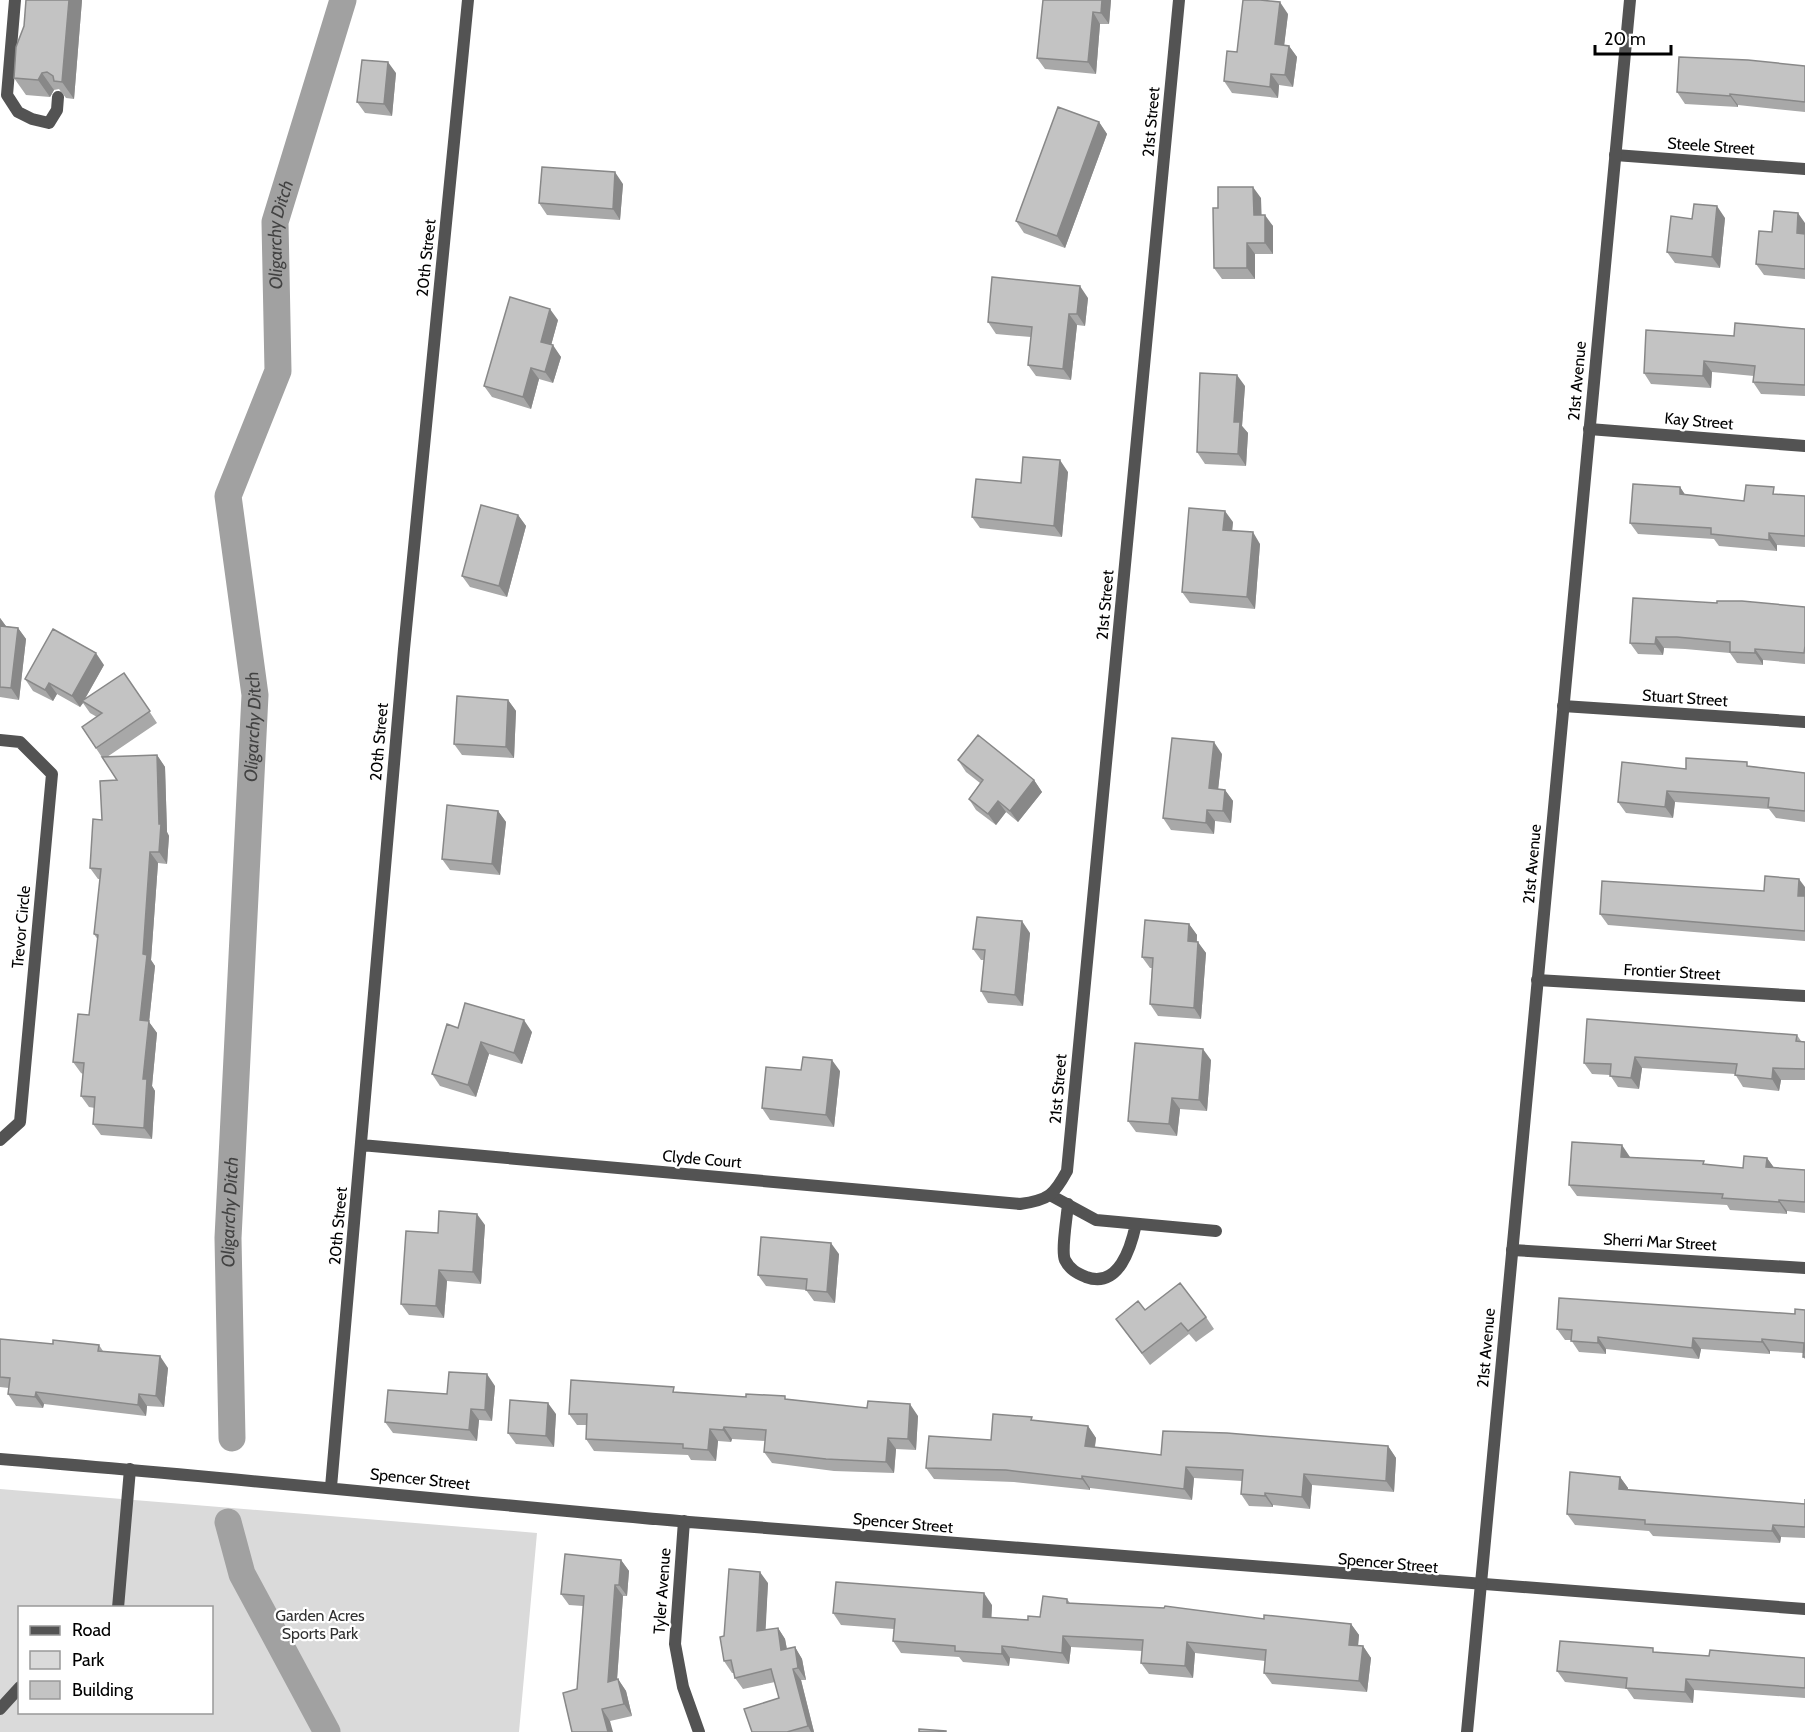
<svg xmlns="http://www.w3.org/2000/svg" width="1805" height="1732" viewBox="0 0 1805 1732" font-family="Cabin,sans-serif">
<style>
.green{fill:#dadada;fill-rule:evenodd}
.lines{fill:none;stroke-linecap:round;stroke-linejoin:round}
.canal{stroke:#a1a1a1;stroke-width:27}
.service{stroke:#535353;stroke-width:12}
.minor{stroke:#535353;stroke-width:12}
.tertiary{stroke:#535353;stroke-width:12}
.wall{fill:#a8a8a8}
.shaded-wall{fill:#888}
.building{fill:#c3c3c3;stroke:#888;stroke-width:1.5}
.labels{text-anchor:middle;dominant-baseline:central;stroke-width:4.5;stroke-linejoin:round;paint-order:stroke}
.street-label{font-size:16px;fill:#000;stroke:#fff}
.park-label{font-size:16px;fill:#313131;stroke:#fff}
.water-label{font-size:18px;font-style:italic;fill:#424242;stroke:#fff}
</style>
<rect width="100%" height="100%" fill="#fff"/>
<path class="green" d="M0 1489 537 1533 519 1732H0ZM20 1608H212V1712H20Z"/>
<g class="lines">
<g class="canal">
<path id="s1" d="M232 1438 228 1238 255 695 228 496 278 371 275 222 343 0"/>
<path d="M228 1522 242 1574 327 1732"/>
</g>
<path class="service" d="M15 0 7 95 18 112 32 119 49 123 57 110 58 97
M1050 1195 1096 1220 1216 1231
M1068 1204C1067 1217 1061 1251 1065 1260 1070 1270 1077 1273 1086 1277 1119 1289 1131 1247 1136 1224
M118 1608 130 1469
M0 1709 20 1687"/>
<path class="minor" d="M1615 155 1805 169
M1589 429 1805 446
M1563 706 1805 722
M0 740 20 742 52 774 20 1122 0 1140
M1537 980 1805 996
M361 1145 1020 1204C1049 1200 1054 1195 1067 1171L1179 0
M1512 1250 1805 1268
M0 1459C230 1477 459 1502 689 1522 1061 1553 1433 1583 1805 1609
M331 1487 404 649 468 0
M684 1521 675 1644 683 1687 699 1732"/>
<path class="tertiary" d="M1467 1732 1630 0"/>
</g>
<path class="wall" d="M26 0H82L74 99 66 98 59 89 54 90 50 97 26 95 14 78 24 26Z
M1043 0H1111L1109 24H1100L1096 74 1045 69 1037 58Z
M1288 14 1284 45 1289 46 1297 57 1293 87 1279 85 1278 98 1232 93 1224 81 1237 52Z
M1805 66V112L1738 105V107L1685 104 1677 92Z
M396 73 392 116 365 113 357 102Z
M1099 122 1107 134 1065 248 1024 233 1016 221Z
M623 184 620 220 547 215 539 203Z
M1261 198V215L1273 226V254H1255V279H1222L1214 268 1218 208Z
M1725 218 1720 268 1675 263 1667 252 1692 219Z
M1805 223V279L1764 275 1756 264 1772 232Z
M1088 298 1085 326 1077 325 1071 380 1036 376 1028 365 1031 337 996 334 988 322Z
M558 320 551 345 561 357 553 383 539 379 531 409 492 397 484 386Z
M1805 329V396L1761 394 1753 382 1754 376 1712 372 1711 388 1651 384 1644 373 1734 336Z
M1245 386 1242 426 1248 433 1246 466 1205 464 1197 452Z
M1068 472 1062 537 980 528 972 517 1021 483Z
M1680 487 1685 495 1744 501 1778 494 1805 496V547L1777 545V551L1719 546 1714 539 1638 534 1630 523Z
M518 515 526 526 507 597 470 587 462 576Z
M1233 522 1232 531 1260 544 1255 609 1190 603 1182 592Z
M1717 603 1805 607V664L1763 660V665L1737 663 1730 653 1685 649 1664 648 1663 655 1638 654 1630 643Z
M0 618 6 626 18 628 26 639 19 700 0 697Z
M104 665 85 699 124 673 157 723 107 757 157 755 165 767 167 832 169 836 167 864 158 863 151 960 155 966 149 1022 157 1033 152 1086 155 1091 152 1139 101 1135 93 1124 95 1108 89 1107 81 1096 83 1074 81 1073 73 1062 89 1015 98 940 94 934 100 879H98L90 868 102 820 117 780 82 727 97 717 90 713 83 703 80 707 57 694 53 701 33 691 25 679Z
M508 700 516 711 514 758 462 755 454 744Z
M1222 754 1218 789 1225 790 1233 801 1231 823 1215 821 1214 834 1171 830 1163 818Z
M958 760 1034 780 1042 792 1018 822 1006 812 996 825 976 810 969 799 980 783 966 772Z
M1750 766 1805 773V822L1776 818 1769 809 1675 802 1673 818 1626 813 1618 802 1686 769Z
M498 811 506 822 500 875 450 870 442 859Z
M1805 887V941L1608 925 1600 914 1764 891Z
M1189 924 1197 935V942L1206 953 1201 1019 1158 1016 1150 1004 1152 968H1150L1142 957Z
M1030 933 1023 1006 988 1003 981 991 984 960H981L973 949Z
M458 1028 532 1032 522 1064 489 1054 476 1097 440 1086 432 1074Z
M1797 1035 1801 1041 1805 1042V1080H1781L1779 1091 1743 1087 1735 1074 1642 1068 1639 1089 1618 1087 1610 1075 1592 1074 1584 1063Z
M1211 1060 1207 1111 1180 1109 1177 1136 1136 1132 1128 1121Z
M801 1070 840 1071 834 1127 770 1120 762 1108Z
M1630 1157 1743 1168 1767 1158 1774 1168 1805 1170V1213L1787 1211V1214L1730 1210 1727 1205 1577 1196 1569 1185Z
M485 1225 481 1284 447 1281 444 1318 409 1315 401 1304 438 1233Z
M839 1254 835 1303 814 1301 806 1290 766 1286 758 1275Z
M1145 1310 1206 1317 1214 1329 1196 1342 1189 1334 1150 1365 1124 1330Z
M1805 1310V1359L1803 1357V1353L1770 1351V1354L1701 1349 1699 1359 1606 1349V1354L1579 1352 1571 1340H1565L1557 1329 1795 1314Z
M0 1339 53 1344 99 1345 103 1351 168 1368 164 1407 147 1406 146 1416 44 1404 43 1408 16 1406 8 1394 9 1388 0 1387Z
M495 1386 492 1421 479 1420 477 1441 393 1433 385 1422 447 1394Z
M677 1392 746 1397 787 1399 918 1416 916 1450 896 1449 894 1473 834 1471 772 1463 764 1452 765 1441 732 1439 731 1442 718 1441 716 1461 691 1460 688 1455 594 1451 586 1439 587 1425H577L569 1414Z
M556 1414 554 1447 516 1444 508 1433Z
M1035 1421 1088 1426 1096 1438 1095 1447 1161 1455 1388 1446 1396 1458 1394 1492 1312 1485 1310 1509 1273 1505V1507L1249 1506 1241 1494 1242 1481 1194 1478 1192 1500 1090 1488V1490L1014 1482 934 1479 926 1468Z
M1620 1477 1628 1488V1490L1805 1504V1499V1538L1781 1537 1780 1543 1653 1536 1649 1531 1575 1525 1567 1514Z
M621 1560 629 1571 627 1596H623L617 1680 618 1679 626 1691 632 1716 610 1721 577 1689 583 1606 569 1605 561 1594Z
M768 1583 765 1630 778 1628 785 1639 787 1649 795 1647 802 1659 806 1680H801L814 1732H752L779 1698 775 1682 743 1689 735 1678 734 1673H732L724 1661V1636Z
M1067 1599 1070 1603 1264 1619 1351 1624 1359 1635 1358 1646H1363L1371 1658 1367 1692 1272 1684 1264 1673 1265 1661 1195 1653 1193 1678 1149 1674 1141 1663 1142 1651 1071 1647 1069 1664 1010 1658 1009 1666 963 1662 959 1657 901 1653 893 1641 894 1629 841 1625 833 1613 992 1605 991 1618 1028 1620 1040 1617Z
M1657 1652 1709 1656 1805 1658V1698L1694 1690 1693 1703 1634 1699 1627 1689 1565 1682 1557 1671Z"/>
<path class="shaded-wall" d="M69 0H82L74 99 62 82Z
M1102 0H1111L1109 24 1101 13Z
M1280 2 1288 14 1283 55 1275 44Z
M1093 12 1100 24 1096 74 1088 62Z
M1289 46 1297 57 1293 87 1285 75Z
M388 62 396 73 392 116 384 104Z
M42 73 54 90 50 97 38 80Z
M1271 74 1279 85 1278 98 1270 87Z
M1730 94 1738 105V107L1730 96Z
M1099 122 1107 134 1065 248 1057 236Z
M615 172 623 184 620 220 613 209Z
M1253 187 1261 198 1262 226 1254 215Z
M1717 206 1725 218 1720 268 1712 257Z
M1798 213 1805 223V244L1797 233Z
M1265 215 1273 226V254L1265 243Z
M1247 243 1255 254V279L1247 268Z
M1080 286 1088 298 1085 326 1077 314Z
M550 309 558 320 549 353 541 342Z
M1069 314 1077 325 1071 380 1063 369Z
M553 345 561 357 553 383 545 372Z
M1704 361 1712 372 1711 388 1703 376Z
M531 368 539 379 531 409 523 397Z
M1237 375 1245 386 1242 426 1248 433 1246 466 1238 454 1234 422Z
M1060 460 1068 472 1062 537 1054 526Z
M1680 487 1688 499 1680 494Z
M1225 511 1233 522 1231 541 1223 530Z
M518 515 526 526 507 597 499 586Z
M1253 532 1260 544 1255 609 1247 597Z
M1769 533 1777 545V551L1769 540Z
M0 618 8 629 0 627Z
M18 628 26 639 19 700 11 688Z
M1656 637 1664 648 1663 655 1655 644Z
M1755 649 1763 660V665L1755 653Z
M96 653 104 665 83 702 82 701 83 703 80 707 72 696Z
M49 683 57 694 53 701 45 690Z
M508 700 516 711 514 758 506 747Z
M1214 742 1222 754 1217 800 1209 788Z
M157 755 165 767 167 832 169 836 167 864 159 852Z
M1034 780 1042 792 1018 822 1010 811Z
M1225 790 1233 801 1231 823 1223 811Z
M1667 791 1675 802 1673 818 1665 807Z
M998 801 1006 812 996 825 988 814Z
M1207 810 1215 821 1214 834 1206 823Z
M498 811 506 822 500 875 492 864Z
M150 852 158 863 151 960 155 966 149 1022 157 1033 152 1086 155 1091 152 1139 144 1128 143 1079 140 1020 143 954Z
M1799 879 1805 887V905L1798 896Z
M1022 921 1030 933 1023 1006 1015 995Z
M1189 924 1197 935 1196 952 1188 941Z
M1198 942 1206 953 1201 1019 1194 1008Z
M524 1020 532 1032 522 1064 514 1053Z
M481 1042 489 1054 476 1097 468 1085Z
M1203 1049 1211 1060 1207 1111 1199 1100Z
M1635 1057 1642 1068 1639 1089 1631 1078Z
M832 1060 840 1071 834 1127 826 1115Z
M1773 1068 1781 1080 1779 1091 1772 1079Z
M1172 1098 1180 1109 1177 1136 1169 1124Z
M1622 1145 1630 1157 1629 1168 1621 1157Z
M1767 1158 1775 1169 1766 1167Z
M1779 1200 1787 1211V1214L1779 1202Z
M477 1214 485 1225 481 1284 473 1272Z
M831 1243 839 1254 835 1303 827 1292Z
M439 1270 447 1281 444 1318 436 1306Z
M1598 1337 1606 1349V1354L1598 1343Z
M1693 1338 1701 1349 1699 1359 1692 1348Z
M1762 1339 1770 1351V1354L1762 1342Z
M160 1356 168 1368 164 1407 156 1396Z
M487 1374 495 1386 492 1421 485 1410Z
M36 1392 44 1404 43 1408 35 1397Z
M139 1394 147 1406 146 1416 138 1405Z
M548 1403 556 1414 554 1447 546 1436Z
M910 1404 918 1416 916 1450 908 1439Z
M471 1409 479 1420 477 1441 469 1430Z
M1088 1426 1096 1438 1093 1458 1085 1446Z
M724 1427 732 1439 731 1442 723 1430Z
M710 1429 718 1441 716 1461 708 1450Z
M888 1438 896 1449 894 1473 886 1462Z
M1388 1446 1396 1458 1394 1492 1386 1481Z
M1186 1467 1194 1478 1192 1500 1184 1489Z
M1304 1474 1312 1485 1310 1509 1302 1497Z
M1082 1476 1090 1488V1490L1082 1479Z
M1620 1477 1628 1488 1627 1501 1619 1489Z
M1265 1493 1273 1505V1507L1265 1496Z
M1773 1525 1781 1537 1780 1543 1772 1531Z
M621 1560 629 1571 627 1596 619 1585Z
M760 1572 768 1583 765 1642 757 1631Z
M615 1585 623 1596 616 1693 608 1682Z
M984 1593 992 1605 991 1628 983 1617Z
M1351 1624 1359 1635 1357 1656 1349 1645Z
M778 1628 785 1639 789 1661 781 1650Z
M1063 1636 1071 1647 1069 1664 1062 1653Z
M1187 1642 1195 1653 1193 1678 1185 1666Z
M1002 1646 1010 1658 1009 1666 1002 1654Z
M1363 1646 1371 1658 1367 1692 1359 1681Z
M795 1647 802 1659 806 1680 798 1668Z
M793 1669 801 1680 814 1732H811L808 1726Z
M618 1679 626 1691 632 1716 624 1704Z
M1686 1679 1694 1690 1693 1703 1685 1692Z
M602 1709 610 1721 613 1732H608Z"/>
<path class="building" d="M26 0H69L62 82 54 81 53 76 47 72 42 73 38 80 14 78 16 47 24 26Z
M1043 0H1102L1101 13 1093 12 1088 62 1037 58Z
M1243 0H1260L1280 2 1275 44 1289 46 1285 75 1271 74 1270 87 1224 81 1227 51 1237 52Z
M1679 57 1748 60 1805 66V102L1730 94V96L1677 92Z
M362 60 388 62 384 104 357 102Z
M1058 107 1099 122 1057 236 1016 221Z
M542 167 615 172 613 209 539 203Z
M1218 187H1253L1254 215H1265V243H1247V268H1214L1213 208H1218Z
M1694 204 1717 206 1712 257 1667 252 1671 216 1692 219Z
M1774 211 1798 213 1797 233 1805 234V269L1756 264 1759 231 1772 232Z
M992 277 1080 286 1077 314H1069L1063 369 1028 365 1032 327 988 322Z
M510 297 550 309 541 342 553 345 545 372 531 368 523 397 484 386Z
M1735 323 1805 329V385L1753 382 1755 366 1704 361 1703 376 1644 373 1646 330 1734 336Z
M1200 373 1237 375 1234 422H1240L1238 454 1197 452Z
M1023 457 1060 460 1054 526 972 517 976 479 1021 483Z
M1633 484 1680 487V494L1744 501 1746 485 1774 487 1773 494 1805 496V536L1769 533V540L1711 534V528L1630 523Z
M481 505 518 515 499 586 462 576Z
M1189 508 1225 511 1223 530 1253 532 1247 597 1182 592Z
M1633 598 1717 603V601H1742L1805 607V646L1804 653 1755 649V653L1730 652V642L1677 637H1656L1655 644 1630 643Z
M0 626 18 628 11 688 0 687Z
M53 629 96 653 72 696 49 683 45 690 25 679Z
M124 673 150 711 96 748 82 727 102 713 82 701Z
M457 696 508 700 506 747 454 744Z
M978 735 1034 780 1010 811 998 801 988 814 969 799 983 780 958 760Z
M1172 738 1214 742 1209 788 1225 790 1223 811 1207 810 1206 823 1163 818Z
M157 755 159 824H161L159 852H150L143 954 147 955 140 1020 149 1021 143 1079H147L144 1128 93 1124 95 1097 81 1096 84 1063 73 1062 78 1014 89 1015 98 935 94 934 101 869 90 868 93 819 102 820 100 781 117 780 102 757Z
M1686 758 1747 762V766L1805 773V811L1768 807 1769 798 1667 791 1665 807 1618 802 1622 762 1686 769Z
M447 805 498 811 492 864 442 859Z
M1765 876 1799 879 1798 896H1805V931L1600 914 1602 881 1764 891Z
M977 917 1022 921 1015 995 981 991 985 950 973 949Z
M1145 920 1189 924 1188 941 1198 942 1194 1008 1150 1004 1153 958 1142 957Z
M465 1003 524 1020 514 1053 481 1042 468 1085 432 1074 447 1024 458 1028Z
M1587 1019 1797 1035 1796 1041 1805 1042V1069L1773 1068 1772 1079 1735 1075 1737 1064 1635 1057 1631 1078 1610 1076 1611 1064 1584 1063Z
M1135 1043 1203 1049 1199 1100 1172 1098 1169 1124 1128 1121Z
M803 1057 832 1060 826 1115 762 1108 766 1067 801 1070Z
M1572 1142 1622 1145 1621 1157 1704 1161 1703 1164 1743 1168 1744 1156 1767 1158 1766 1167 1805 1170V1202L1779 1200V1202L1722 1198 1723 1194 1569 1185Z
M439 1211 477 1214 473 1272 439 1270 436 1306 401 1304 406 1231 438 1233Z
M761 1237 831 1243 827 1292 806 1290 807 1279 758 1275Z
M1180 1283 1206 1317 1188 1331 1181 1323 1142 1353 1116 1319 1138 1301 1145 1310Z
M1559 1298 1795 1314V1309L1805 1310V1357H1803L1804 1343 1762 1339V1342L1693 1338 1692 1348 1598 1337V1343L1571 1341 1572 1330 1557 1329Z
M0 1339 53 1344V1340L99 1345 98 1351 160 1356 156 1396 139 1394 138 1405 36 1392 35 1397 8 1394 10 1378 0 1377Z
M449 1372 487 1374 485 1410 471 1409 469 1430 385 1422 388 1390 447 1394Z
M571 1380 674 1387 673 1392 746 1397V1394L785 1396V1399L867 1408 868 1401 910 1404 908 1439 888 1438 886 1462 826 1459 764 1452 766 1430 724 1427 723 1430 710 1429 708 1450 683 1448V1444L586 1439 587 1414H569Z
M510 1400 548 1403 546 1436 508 1433Z
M993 1414 1032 1417 1031 1420 1088 1426 1085 1446 1161 1455 1163 1431 1227 1433 1388 1446 1386 1481 1304 1474 1302 1497 1265 1493V1496L1241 1494 1243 1470 1186 1467 1184 1489 1082 1476V1479L1006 1470 926 1468 929 1436 991 1440Z
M1570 1472 1620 1477 1619 1489 1805 1504V1499V1527L1773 1525 1772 1531 1645 1524V1520L1567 1514Z
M565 1554 621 1560 619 1585H615L608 1682 618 1679 624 1704 602 1709 608 1732H572L563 1693 577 1689 584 1596 561 1594Z
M729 1569 760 1572 757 1631 778 1628 781 1650 795 1647 798 1668 793 1669 808 1726 787 1732H752L744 1709 779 1698 771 1669 735 1678 731 1660 724 1661 720 1637 724 1636Z
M836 1582 984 1593 983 1617 1028 1620V1616L1040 1617 1043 1596 1067 1599V1603L1164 1608 1165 1606 1264 1619V1615L1351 1624 1349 1645 1363 1646 1359 1681 1264 1673 1266 1650 1187 1642 1185 1666 1141 1663 1143 1640 1063 1636 1062 1653 1002 1646V1654L955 1651V1646L893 1641 895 1619 833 1613Z
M1560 1641 1653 1648V1652L1709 1656 1710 1650 1805 1658V1688L1686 1679 1685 1692 1626 1688 1627 1678 1557 1671Z
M919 1729 946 1731V1732H919Z"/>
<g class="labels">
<g class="street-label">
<text transform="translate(1151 122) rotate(-85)">21st Street</text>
<text transform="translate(1711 146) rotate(4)">Steele Street</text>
<text transform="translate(426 258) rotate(-84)">20th Street</text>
<text transform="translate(1577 381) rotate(-85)">21st Avenue</text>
<text transform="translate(1699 421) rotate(5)">Kay Street</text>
<text transform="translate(1105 605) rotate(-85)">21st Street</text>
<text transform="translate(1685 698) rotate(4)">Stuart Street</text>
<text transform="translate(379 742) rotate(-85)">20th Street</text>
<text transform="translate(1532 864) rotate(-85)">21st Avenue</text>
<text transform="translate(21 927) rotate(-85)">Trevor Circle</text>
<text transform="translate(1672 972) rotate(3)">Frontier Street</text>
<text transform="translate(1058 1089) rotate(-85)">21st Street</text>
<text transform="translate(702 1159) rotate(5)">Clyde Court</text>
<text transform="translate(338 1226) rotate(-85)">20th Street</text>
<text transform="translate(1660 1242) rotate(3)">Sherri Mar Street</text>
<text transform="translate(1486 1348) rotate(-85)">21st Avenue</text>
<text transform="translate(420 1479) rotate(6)">Spencer Street</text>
<text transform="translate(903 1523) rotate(5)">Spencer Street</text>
<text transform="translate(1388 1563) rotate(5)">Spencer Street</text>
<text transform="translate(662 1591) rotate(-86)">Tyler Avenue</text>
</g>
<g class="park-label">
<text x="320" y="1615">Garden Acres<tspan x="320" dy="18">Sports Park</tspan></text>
</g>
<g class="water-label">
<text stroke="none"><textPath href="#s1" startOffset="1216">Oligarchy Ditch</textPath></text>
<text stroke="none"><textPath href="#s1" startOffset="712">Oligarchy Ditch</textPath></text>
<text stroke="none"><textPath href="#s1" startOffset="226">Oligarchy Ditch</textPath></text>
</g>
</g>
<rect x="18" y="1606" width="195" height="108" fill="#ffffff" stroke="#999999" stroke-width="1.5"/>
<rect x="30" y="1626" width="30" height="9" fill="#535353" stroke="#999999" stroke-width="1.5"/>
<text x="72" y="1636" font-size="18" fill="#000000">Road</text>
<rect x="30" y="1651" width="30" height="18" fill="#dadada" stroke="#999999" stroke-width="1.5"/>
<text x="72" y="1666" font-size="18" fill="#000000">Park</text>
<rect x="30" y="1681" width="30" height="18" fill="#c3c3c3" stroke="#999999" stroke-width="1.5"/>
<text x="72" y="1696" font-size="18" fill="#000000">Building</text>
<path d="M1595 45v9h76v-9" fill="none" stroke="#000000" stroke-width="3"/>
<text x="1604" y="45" font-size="18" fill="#000000" stroke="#ffffff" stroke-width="4.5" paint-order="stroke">20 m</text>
</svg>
